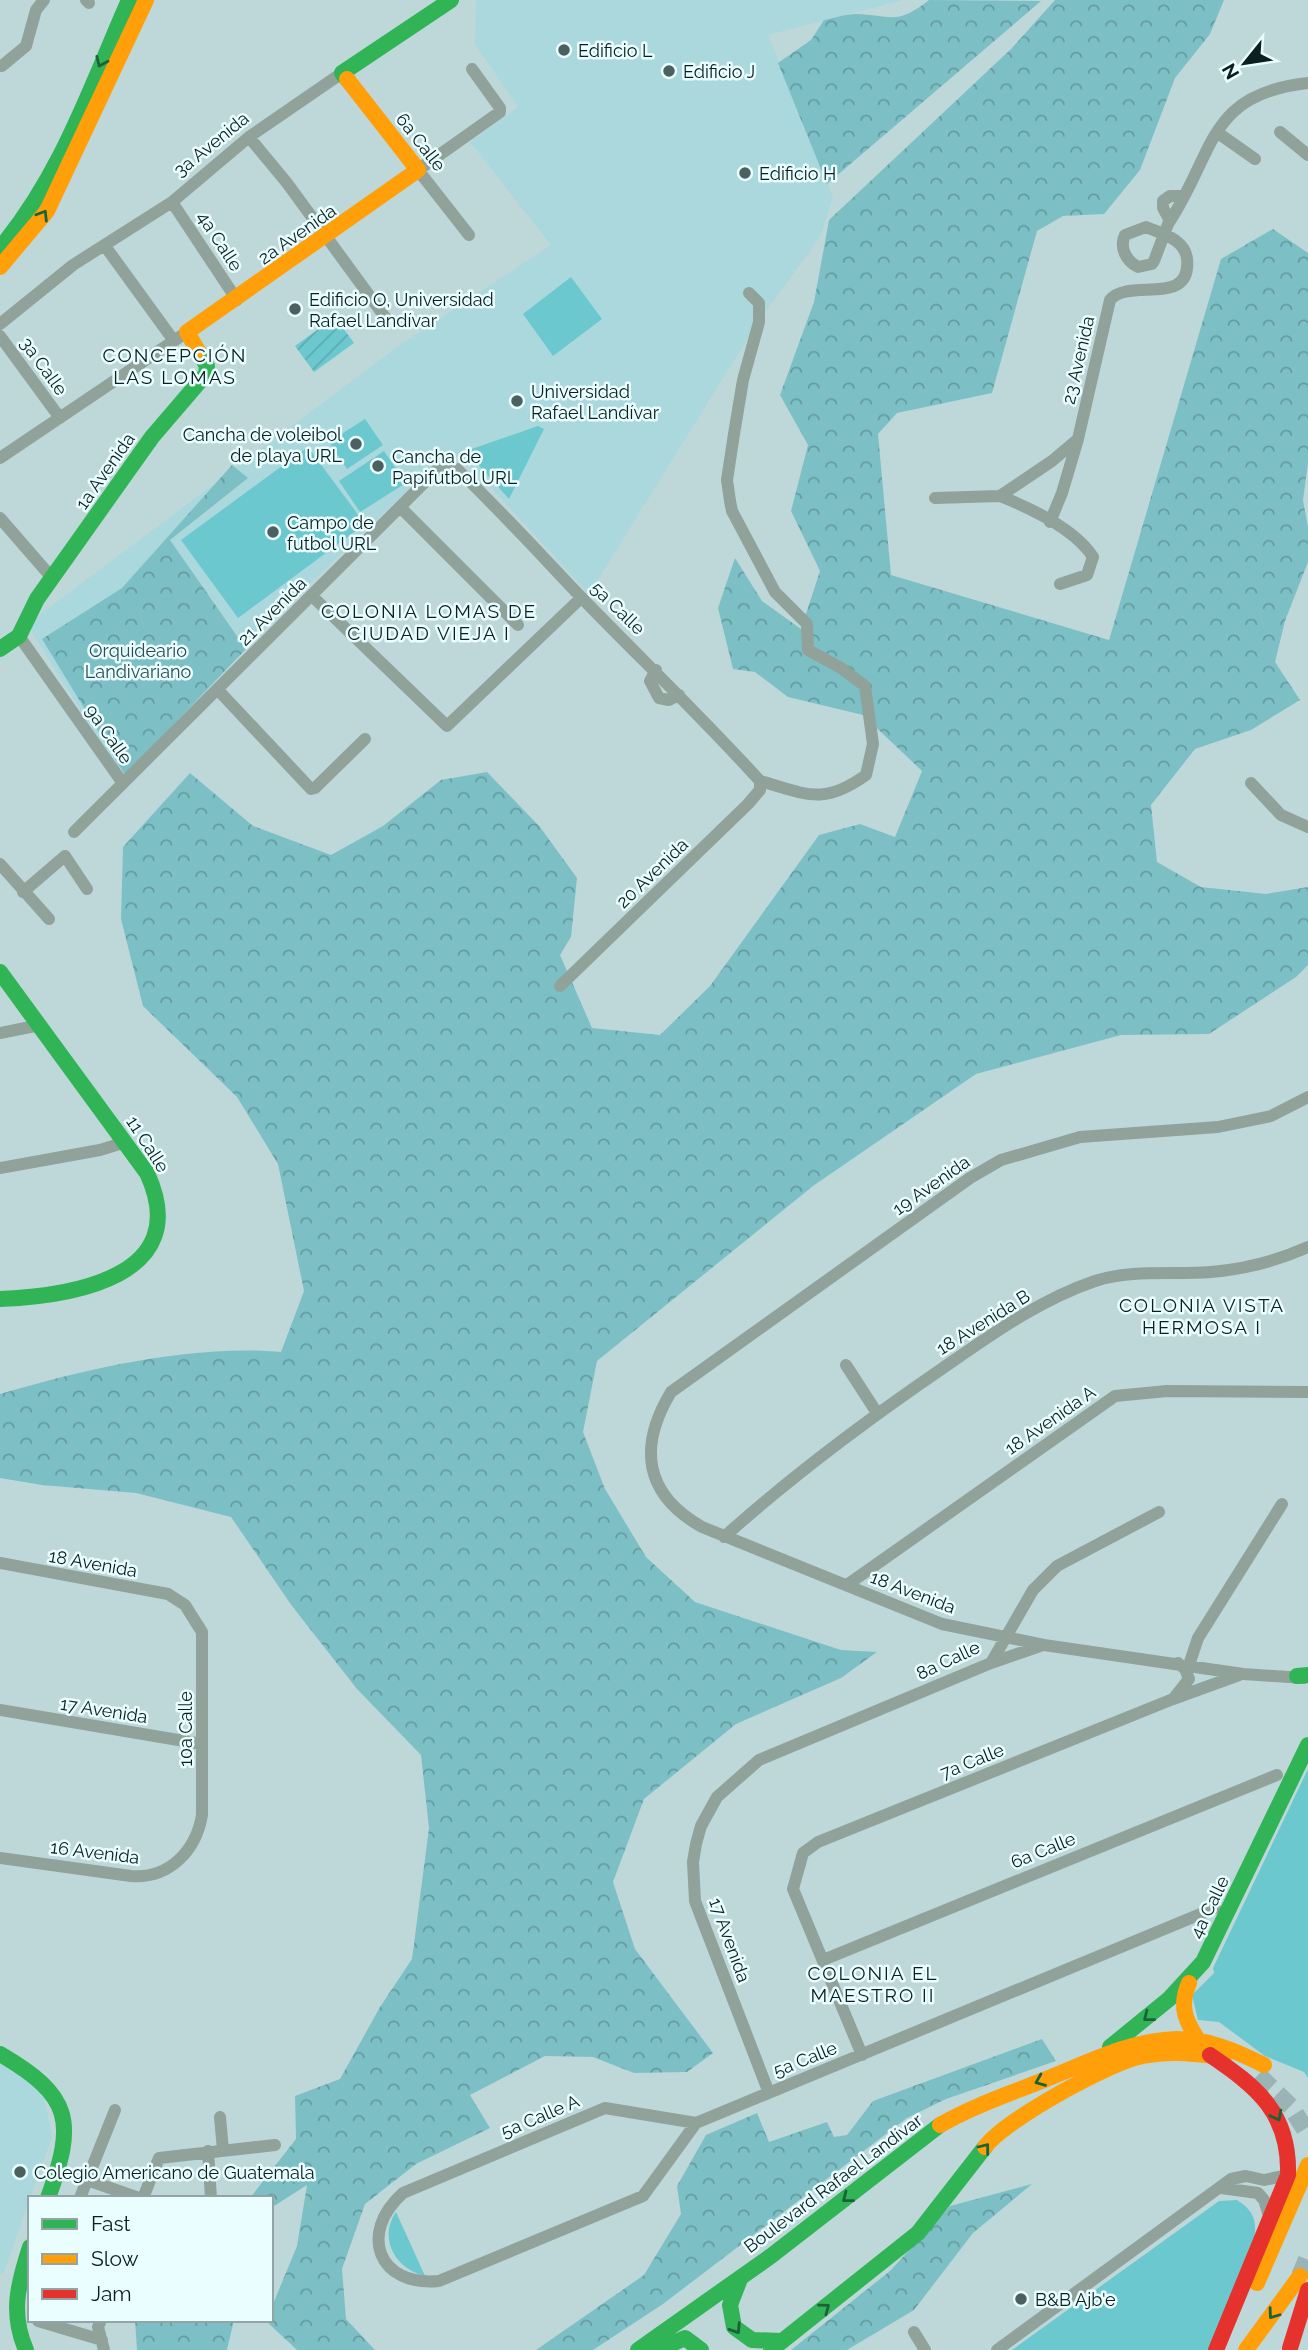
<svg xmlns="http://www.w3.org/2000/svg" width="1308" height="2350" viewBox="0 0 1308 2350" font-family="Raleway,sans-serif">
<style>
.built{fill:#abd8dc}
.forest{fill:url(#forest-crowns)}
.park{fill:#6cc8cf}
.garden{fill:url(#garden-furrows)}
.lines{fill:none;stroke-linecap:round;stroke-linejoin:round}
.primary-tunnel{stroke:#9ab3b5;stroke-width:18;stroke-dasharray:18 9;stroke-linecap:butt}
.street{stroke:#90a29a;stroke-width:12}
.fast{stroke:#30b455;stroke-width:16}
.slow{stroke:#ff9f0a;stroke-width:16}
.jam{stroke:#e5322d;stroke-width:16}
.oneway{stroke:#1c6238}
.poi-dot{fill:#4a6061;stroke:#eafdff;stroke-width:2.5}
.labels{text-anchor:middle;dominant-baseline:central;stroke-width:5;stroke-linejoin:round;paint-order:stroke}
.poi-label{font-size:18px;fill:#0b1f20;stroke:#eafdff;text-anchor:start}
.street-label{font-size:18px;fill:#0b1f20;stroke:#eafdff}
.park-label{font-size:18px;fill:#2c4c4f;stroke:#eafdff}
.neighbourhood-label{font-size:19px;letter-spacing:2px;fill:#0b1f20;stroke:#eafdff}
</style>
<defs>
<pattern id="forest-crowns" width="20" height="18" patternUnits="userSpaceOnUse" patternTransform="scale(1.75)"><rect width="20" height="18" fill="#7cc0c6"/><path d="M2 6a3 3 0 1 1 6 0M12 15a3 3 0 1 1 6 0" fill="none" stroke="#649ba0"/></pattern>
<pattern id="garden-furrows" width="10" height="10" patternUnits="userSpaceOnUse" patternTransform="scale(1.75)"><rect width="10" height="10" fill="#6cc8cf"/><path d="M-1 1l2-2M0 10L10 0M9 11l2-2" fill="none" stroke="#5cabb1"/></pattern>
</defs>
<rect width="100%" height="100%" fill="#bed8da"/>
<path class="built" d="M476 0H903L768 35 833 197 820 237 756 325 589 594 462 456 437 462 199 690 119 772 27 624 397 347 551 245 470 142 518 107 475 44Z
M0 2064 29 2081 44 2096 52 2137 4 2272 0 2274Z"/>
<path class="forest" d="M929 0 1041 1 827 184 778 63 811 40 824 20C834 18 846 14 856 14 892 15 896 26 929 0Z
M1055 0H1224L1210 34 1175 78 1140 170 1104 214 1063 216 1037 231 992 393 897 413 878 434 891 575 1109 640 1221 259 1273 229 1308 253V463L1303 500 1308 527V562L1285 621 1275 662 1300 700 1251 730 1195 749 1151 805 1157 862 1201 887 1266 894 1308 887V965L1296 977 1209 1034 1121 1035 976 1074 813 1186 597 1361 583 1432 605 1489 646 1557 695 1602 841 1650 877 1652 841 1678 736 1724 644 1799 613 1882 635 1949 713 2053 687 2072 634 2073 593 2057 545 2056 470 2095 490 2128 416 2164 365 2204 342 2269 346 2319 375 2350H297L266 2321 271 2320V2309L297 2246 307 2185 271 2208V2198H250L296 2139 295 2096 340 2079 380 2007 412 1959 429 1828 421 1755 357 1689 292 1606 231 1517 136 1493 42 1485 0 1478V1394C85 1369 192 1344 281 1352L304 1291 278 1164 237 1097 143 1006 121 919 123 847 190 773 253 826 331 855 383 826 441 780 487 772 540 827 577 878 571 937 560 955 592 1028 660 1035 710 986 819 835 860 824 895 837 922 771 863 715 788 697 755 672 733 669 718 608 735 558 762 601 801 629 820 571 791 511 808 445 780 395 814 302 829 220 1011 49Z
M232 465 248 478 170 540 246 649 125 775 42 639 122 588Z
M1042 2039 1056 2061 946 2099 907 2118 663 2304 593 2350H536L644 2275 681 2214 677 2186 706 2135 757 2113 769 2142 827 2122 834 2137 847 2135 873 2101Z
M1032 2184 973 2233 914 2310 847 2350H791L890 2271 950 2206Z
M135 2320H234L227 2350H137Z"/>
<path class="park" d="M571 277 602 319 553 356 523 314Z
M365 419 383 445 347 469 329 442Z
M538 426 544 429 509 499 466 451Z
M308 447 365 524 238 618 181 540Z
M384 451 406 483 360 512 339 481Z
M1308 1769V2078L1304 2072 1265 2056 1219 2022 1198 2020 1192 1995 1214 1973 1213 1968Z
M1237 2200C1255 2211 1257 2222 1254 2242L1208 2350H1012L1219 2201Z
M396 2212 425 2276C395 2269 378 2238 396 2212Z"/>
<path class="garden" d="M335 317 354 343 314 372 295 346Z"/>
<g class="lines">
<path class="primary-tunnel" d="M1258 2075 1291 2107 1308 2134
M1300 2276 1308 2257"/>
<path class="street" d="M86 0 89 3
M2 66 26 46 36 10 44 0
M1280 132 1308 155
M1218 133 1255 159
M249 137 287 183 385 317
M172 202 237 300
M1170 221 1163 208V201L1170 196H1184
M469 235 418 170 500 112V108L472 69
M105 246 174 341
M749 293 759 303V322L743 380 734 434 727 480 730 501 732 511 775 592 807 624 808 650 841 668 865 686 873 744 866 775C823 806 806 794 760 781
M0 324 73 265 172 202 249 137 342 73
M0 336 60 418
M0 458 187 332
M1000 496C1030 508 1075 529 1093 557L1087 575 1060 584
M935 498 1000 496 1052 461 1078 439 1110 300C1128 277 1192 308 1187 259 1185 239 1162 234 1146 227L1125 235C1119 247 1126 261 1138 267L1152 264 1154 261 1168 224C1216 152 1206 94 1308 83
M400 507 518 625
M0 518 53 579
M1050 522 1062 493 1078 439
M312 596 447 726 581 598
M19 636 122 782
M656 670 650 681 659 698 669 700 679 695
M218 690 311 789 315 788 365 739
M1251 783 1281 815 1308 827
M74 832 436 471 447 466 457 469C500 510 539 553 580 596 640 658 702 717 760 781
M0 864 49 919
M23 892 65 856 87 889
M560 986 748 804 760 790V781
M0 1033 40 1025
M0 1168 100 1150 126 1142
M846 1365 877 1413
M724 1537C793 1475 867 1420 943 1368 991 1335 1039 1300 1095 1281 1132 1269 1173 1275 1211 1272 1245 1269 1277 1261 1308 1247
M0 1563 168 1594 185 1605 202 1632V1815C196 1851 169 1879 131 1876L0 1858
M847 1585 1115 1396 1167 1391 1308 1392
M991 1663 1040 1646
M1189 1665 1198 1638 1282 1504
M1304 1678 1243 1674 1044 1645 942 1624 702 1527C644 1494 638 1447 671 1392L970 1178 1001 1160 1080 1137 1218 1127 1271 1116 1308 1097
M1174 1698 1189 1679 1185 1669 1178 1663
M0 1710 202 1744
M823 1960 1277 1775
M862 2055 793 1889 803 1853 818 1842 1173 1699 1239 1675
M769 2093 695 1901 693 1862 696 1844 701 1826 717 1797 759 1760 991 1663 1033 1590 1057 1566 1159 1512
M115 2110 87 2180 139 2198
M220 2117 223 2150
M696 2123 605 2108 403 2193C358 2233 378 2287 439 2281L643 2196 696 2123 1215 1908
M208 2151 211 2198
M1221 2188 1258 2193 1264 2200 1270 2219
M80 2198 87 2180
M143 2198 159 2158 275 2145
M101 2320 98 2327 104 2350
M38 2321 102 2340
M914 2332 925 2350
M997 2350 1231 2179 1246 2176 1264 2180 1288 2175"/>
<path class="fast" d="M347 79 342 73 451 0
M0 248C61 176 91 86 129 0
M0 649 19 636 37 599 152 437 206 374 207 366 198 351
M0 972 147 1173C195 1277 72 1296 0 1299
M1297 1676 1308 1675
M1110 2047 1169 1999 1203 1962 1308 1745
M0 2054C72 2096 76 2121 48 2198
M740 2279 730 2305 734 2327 752 2340 781 2341
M26 2350C10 2313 18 2284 30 2247
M638 2350 771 2256 940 2125
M658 2350 685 2338 701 2350
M771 2350 918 2233 985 2147"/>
<path class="slow" d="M0 267 47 211 146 0
M198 351 187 332 418 170 347 79
M1189 1983C1179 2006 1185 2020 1198 2040
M940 2125C973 2106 1009 2094 1044 2080 1087 2063 1130 2040 1177 2039 1209 2039 1236 2051 1264 2065
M985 2147C1005 2120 1110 2062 1143 2056 1171 2050 1196 2054 1224 2057
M1257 2283 1308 2165
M1246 2350 1300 2276"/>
<path class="jam" d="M1210 2055C1257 2087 1290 2113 1288 2175L1216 2350
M1290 2348 1308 2290"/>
</g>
<defs><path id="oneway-chevron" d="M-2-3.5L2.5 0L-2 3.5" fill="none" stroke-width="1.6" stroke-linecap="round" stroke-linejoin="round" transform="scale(1.75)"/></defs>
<g class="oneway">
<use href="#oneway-chevron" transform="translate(101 62) rotate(114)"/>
<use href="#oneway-chevron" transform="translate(43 215) rotate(-58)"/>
<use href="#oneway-chevron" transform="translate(1148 2017) rotate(142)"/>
<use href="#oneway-chevron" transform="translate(1040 2081) rotate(158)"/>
<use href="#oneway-chevron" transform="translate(1277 2116) rotate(63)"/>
<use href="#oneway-chevron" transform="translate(985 2148) rotate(-52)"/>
<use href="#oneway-chevron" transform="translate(847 2198) rotate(142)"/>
<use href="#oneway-chevron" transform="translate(825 2308) rotate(-37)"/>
<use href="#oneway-chevron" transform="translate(1273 2314) rotate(126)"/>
<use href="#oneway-chevron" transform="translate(736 2329) rotate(57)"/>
</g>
<g class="poi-dot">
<circle cx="564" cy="50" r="7"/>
<circle cx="669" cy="71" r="7"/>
<circle cx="745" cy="173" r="7"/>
<circle cx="295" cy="309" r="7"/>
<circle cx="517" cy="401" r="7"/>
<circle cx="356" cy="444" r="7"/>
<circle cx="378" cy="466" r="7"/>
<circle cx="273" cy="532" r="7"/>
<circle cx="20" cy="2172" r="7"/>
<circle cx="1021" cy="2299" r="7"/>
</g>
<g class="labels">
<g class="poi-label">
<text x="578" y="50">Edificio L</text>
<text x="683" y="71">Edificio J</text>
<text x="759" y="173">Edificio H</text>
<text x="309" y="299">Edificio O, Universidad<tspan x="309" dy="21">Rafael Landívar</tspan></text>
<text x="531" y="391">Universidad<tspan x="531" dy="21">Rafael Landívar</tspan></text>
<text x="342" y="434" text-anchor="end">Cancha de voleibol<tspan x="342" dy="21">de playa URL</tspan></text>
<text x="392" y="456">Cancha de<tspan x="392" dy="21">Papifutbol URL</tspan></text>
<text x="287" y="522">Campo de<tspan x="287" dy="21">futbol URL</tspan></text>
<text x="34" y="2172">Colegio Americano de Guatemala</text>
<text x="1035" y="2299">B&amp;B Ajb'e</text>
</g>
<g class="street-label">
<text transform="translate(421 142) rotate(52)">6a Calle</text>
<text transform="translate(211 144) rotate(-39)">3a Avenida</text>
<text transform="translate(297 234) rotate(-35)">2a Avenida</text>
<text transform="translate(220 241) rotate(57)">4a Calle</text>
<text transform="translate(1078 360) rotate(-77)">23 Avenida</text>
<text transform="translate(44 366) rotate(54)">3a Calle</text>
<text transform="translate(105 471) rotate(-55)">1a Avenida</text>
<text transform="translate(618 608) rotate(44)">5a Calle</text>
<text transform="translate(272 611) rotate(-45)">21 Avenida</text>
<text transform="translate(109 734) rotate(55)">9a Calle</text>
<text transform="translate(652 873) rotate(-44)">20 Avenida</text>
<text transform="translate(148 1144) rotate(57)">11 Calle</text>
<text transform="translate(931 1185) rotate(-35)">19 Avenida</text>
<text transform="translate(983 1322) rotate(-32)">18 Avenida B</text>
<text transform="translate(1050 1420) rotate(-35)">18 Avenida A</text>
<text transform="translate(93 1563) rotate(10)">18 Avenida</text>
<text transform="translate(913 1592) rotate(21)">18 Avenida</text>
<text transform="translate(948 1660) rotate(-25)">8a Calle</text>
<text transform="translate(104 1710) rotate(9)">17 Avenida</text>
<text transform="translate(185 1729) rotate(-90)">10a Calle</text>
<text transform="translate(972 1761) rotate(-22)">7a Calle</text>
<text transform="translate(1043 1850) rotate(-22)">6a Calle</text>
<text transform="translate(95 1852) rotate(7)">16 Avenida</text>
<text transform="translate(1209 1907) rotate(-64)">4a Calle</text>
<text transform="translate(730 1940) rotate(70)">17 Avenida</text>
<text transform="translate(805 2059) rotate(-22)">5a Calle</text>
<text transform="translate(540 2116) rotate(-23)">5a Calle A</text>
<text transform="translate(833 2183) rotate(-37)">Boulevard Rafael Landívar</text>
</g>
<g class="park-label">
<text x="138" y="650">Orquideario<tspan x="138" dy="21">Landivariano</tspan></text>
</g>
<g class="neighbourhood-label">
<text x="175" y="355">CONCEPCIÓN<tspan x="175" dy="22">LAS LOMAS</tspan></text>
<text x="429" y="611">COLONIA LOMAS DE<tspan x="429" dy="22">CIUDAD VIEJA I</tspan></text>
<text x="1202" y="1305">COLONIA VISTA<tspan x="1202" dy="22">HERMOSA I</tspan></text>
<text x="873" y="1973">COLONIA EL<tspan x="873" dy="22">MAESTRO II</tspan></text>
</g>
</g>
<rect x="28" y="2196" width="245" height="126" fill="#eafdff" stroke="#91a4a6" stroke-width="2"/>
<rect x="42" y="2219" width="35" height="10" fill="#30b455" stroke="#91a4a6" stroke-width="2"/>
<text x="91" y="2231" font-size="21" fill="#0b1f20">Fast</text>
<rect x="42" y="2254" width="35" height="10" fill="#ff9f0a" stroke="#91a4a6" stroke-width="2"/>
<text x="91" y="2266" font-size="21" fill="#0b1f20">Slow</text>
<rect x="42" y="2289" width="35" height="10" fill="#e5322d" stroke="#91a4a6" stroke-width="2"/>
<text x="91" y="2301" font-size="21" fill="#0b1f20">Jam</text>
<g transform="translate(1245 63) rotate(240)" stroke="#eafdff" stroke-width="5" paint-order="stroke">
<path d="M0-5L12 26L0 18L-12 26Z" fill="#0b1f20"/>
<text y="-10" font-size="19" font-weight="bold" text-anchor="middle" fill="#0b1f20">N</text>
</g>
</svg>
